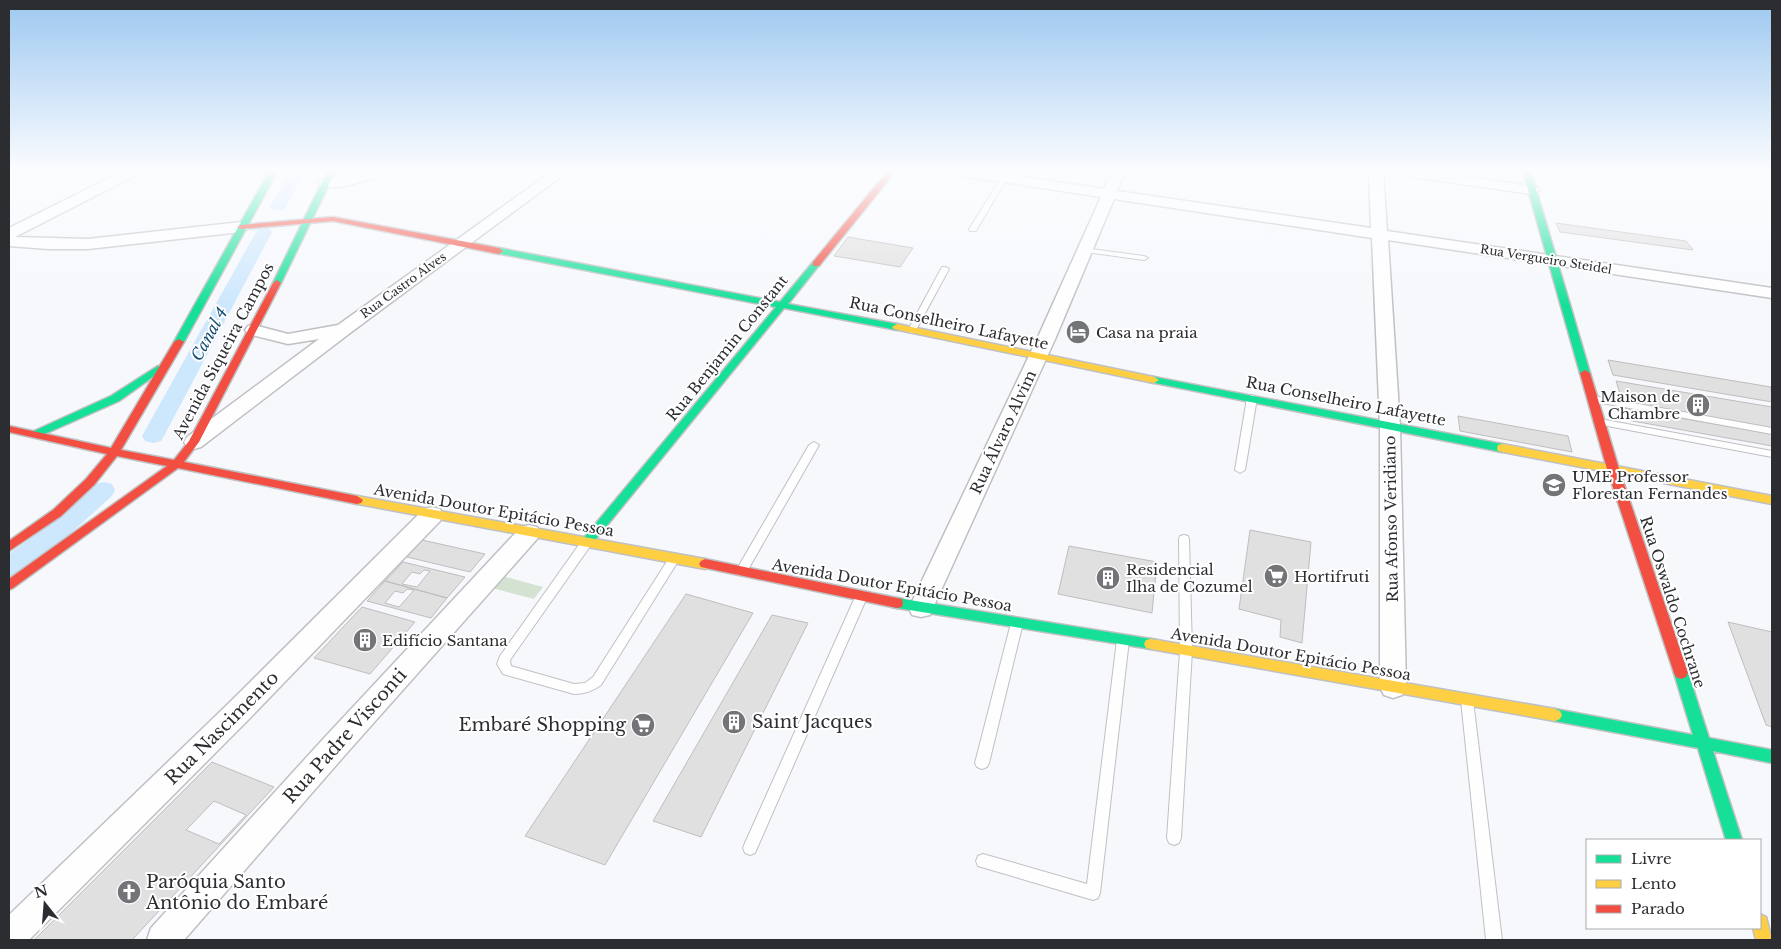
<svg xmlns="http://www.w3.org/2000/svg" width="1781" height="949" viewBox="0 0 1781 949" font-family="'Libre Baskerville',serif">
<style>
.green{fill:#d4e3d1}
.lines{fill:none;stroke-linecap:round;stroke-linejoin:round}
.canal{fill:#cde7fd;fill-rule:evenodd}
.building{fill:#e1e0e1;stroke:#bfbdbe;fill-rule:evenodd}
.lane-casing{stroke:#bfc0c3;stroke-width:2}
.street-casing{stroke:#bfc0c3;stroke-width:3}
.fast-casing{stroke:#bfc0c3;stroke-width:3}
.slow-casing{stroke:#bfc0c3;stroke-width:3}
.jam-casing{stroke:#bfc0c3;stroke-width:3}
.lane{fill:#fefeff;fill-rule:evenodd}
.street{fill:#fefeff;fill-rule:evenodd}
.fast{fill:#16e098;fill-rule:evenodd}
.slow{fill:#ffcf43;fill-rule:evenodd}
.jam{fill:#f24e42;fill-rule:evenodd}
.labels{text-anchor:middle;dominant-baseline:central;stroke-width:4;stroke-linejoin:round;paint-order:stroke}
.far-street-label{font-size:12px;fill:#2c2d31;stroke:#fff}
.street-label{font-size:15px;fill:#2c2d31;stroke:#fff}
.poi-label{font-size:15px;fill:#2c2d31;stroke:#fff;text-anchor:start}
.water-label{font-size:16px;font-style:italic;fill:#134b73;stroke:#fff}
.near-poi-label{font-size:18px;fill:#2c2d31;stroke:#fff;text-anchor:start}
.near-street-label{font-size:18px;fill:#2c2d31;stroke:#fff}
</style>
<rect width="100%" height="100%" fill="#f7f8fc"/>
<path class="green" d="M502 576 543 587 534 599 492 588Z"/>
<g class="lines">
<path class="canal" d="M290 172H304L284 210H272L270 207Z
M264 227 270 229 272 232 164 436 161 441 153 443 145 441 142 436 256 232 258 229Z
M104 482 112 484 115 490 112 496 71 533 18 574 9 576V554L55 521 96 484Z"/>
</g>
<path class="building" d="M1556 223 1686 241 1693 250 1560 232Z
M848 237 913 248 900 267 834 256Z
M1608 360 1771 387 1772 402 1613 375Z
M1616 381 1772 407V429L1623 403Z
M1622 408 1772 434V446L1627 420Z
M1458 416 1568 436 1572 452 1460 431Z
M1250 530 1311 542 1302 643 1280 637 1281 620 1239 609Z
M422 540 485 554 470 572 407 557Z
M1069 546 1157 562 1152 613 1058 594Z
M403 562 465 577 447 598 385 581ZM424 570 430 571 417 587 402 584 412 572 420 574Z
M385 581 447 598 431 618 367 601ZM407 589 414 590 399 607 385 603 395 591 403 593Z
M686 594 753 613 605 865 525 836Z
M362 607 415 622 370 674 314 658Z
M772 615 808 623 701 837 653 821Z
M1728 622 1772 632V727L1766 725Z
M212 762 274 787 132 940H34ZM214 801 246 815 219 844 186 830Z"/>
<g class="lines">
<g class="lane-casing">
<path id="lane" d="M1002 177 1007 178 976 231H970L969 229Z
M1083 248 1144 256 1148 258 1144 260 1086 252H1083Z
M942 267H945L949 269 916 330 912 333 909 332 908 330Z
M1252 395 1257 398 1245 470 1240 473 1235 470 1247 398Z
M1594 396 1772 428V434L1591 401 1589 399Z
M1600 419 1772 451V457L1597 424 1595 422Z
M814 442 819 445 745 575H737L735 572 737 569 809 445Z
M1184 535 1188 536 1189 539 1192 651 1181 838 1179 843 1174 845 1169 843 1167 838 1180 651 1179 539 1180 536Z
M587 538 591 539 592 542 591 545 510 660 511 666 574 684 585 683 593 677 671 555H679L680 558 601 685C593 691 584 694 574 694L503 674 497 664 500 656 583 539Z
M862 591 866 592 868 595 755 853 750 855 745 853 743 848 745 843 856 595 858 592Z
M1017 618 1021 620 1023 623 989 763 987 767 982 769 977 767 975 763 1011 623 1013 620Z
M1123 635 1127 637 1129 640 1100 893 1098 898 1093 900 978 866 976 861 978 856 983 854 1087 884 1117 640 1119 637Z
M1467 695 1471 696 1473 700 1502 940H1486L1461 700 1463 696Z"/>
</g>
<g class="street-casing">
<path id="street" d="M121 172H138L136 175 15 237 88 239 241 222 246 224 249 227 246 230 241 232 88 249H49L9 246V228Z
M363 172H384L382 175C363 181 339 191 320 186L318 183 320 180C334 176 349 176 363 172Z
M551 172H567L350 333 201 447 194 449 187 447 184 442 187 437 319 339 288 344 248 334 245 330 248 326 254 325 288 334 338 325Z
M956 172H990L1104 189 1111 172H1125L1117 191 1371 228 1369 172H1383L1387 231 1772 288V298L1388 240 1400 426 1406 687 1402 695 1393 698 1384 695 1380 687V426L1372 238 1114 199 1056 337 933 608 930 615 921 617 912 615 909 608 1038 337 1101 197 963 176Z
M1399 172H1434L1532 186 1537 187 1539 190 1537 193 1532 194 1406 176Z
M432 507 440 509 443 515 440 521 248 720 29 940H9V915L228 704 424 509Z
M529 525 537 527 540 533 537 539 345 755 184 940H147L151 928 325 737 521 527Z"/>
</g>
<g class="fast-casing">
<path id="fast" d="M269 172H277L184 342 182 344H176L174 342Z
M327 172H335L281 283 277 286 274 285 273 283Z
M1523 172H1531L1590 373 1589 375H1581L1580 373Z
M499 248 780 302 813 262 816 261 820 264 788 304 897 324 902 327 897 330 784 308 591 545H583L581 542 583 539 776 307 496 253V249Z
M158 366 163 369 161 371 119 401 40 436 36 437 31 434 32 432 111 396Z
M1154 377 1502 444 1507 448 1502 452 1150 382 1149 380 1150 378Z
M897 598 1151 639 1156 640 1158 644 1156 648 1151 649 897 608 892 607 891 603 892 599Z
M1681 667 1686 669 1688 673 1709 738 1772 750V763L1713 751 1742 840H1726L1698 748 1555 721 1550 719 1548 715 1550 711 1555 709 1693 735 1674 673 1676 669Z"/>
</g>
<g class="slow-casing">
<path id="slow" d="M897 324 1154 377 1159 380 1154 383 894 329 892 327Z
M1502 444 1772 496V504L1498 451 1497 448 1498 445Z
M357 496 705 559 709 561 711 564 709 567 705 569 353 503 351 500Z
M1151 639 1555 709 1560 711 1562 715 1560 719 1555 721 1151 649 1146 648 1144 644 1146 640Z
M1760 914 1766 917 1772 940H1756L1753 928H1760Z"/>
</g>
<g class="jam-casing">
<path id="jam" d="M887 172H895L819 266H813V262Z
M333 217 499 248 503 251 499 254 333 221 241 229 237 227 241 225Z
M277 280 281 283 199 442 184 462 357 496 363 500 361 503 357 504 178 468 13 588 9 590V579L167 466 117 456 94 485 61 516 9 551V541L53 510 86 479 107 454 9 432V426L111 448 174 342 179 339 184 342 121 450 174 460 189 441 273 283Z
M1585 370 1590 373 1619 469 1688 673 1686 677 1681 679 1676 677 1674 673 1607 469 1580 373Z
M705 559 897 598 902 599 903 603 902 607 897 608 701 567 699 564 701 561Z"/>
</g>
<use href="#lane" class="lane"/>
<use href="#street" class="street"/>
<use href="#fast" class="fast"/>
<use href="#slow" class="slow"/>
<use href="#jam" class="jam"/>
</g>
<linearGradient id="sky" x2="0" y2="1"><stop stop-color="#9dc8f0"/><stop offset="0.56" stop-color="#fbfcfe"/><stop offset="1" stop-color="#fbfcfe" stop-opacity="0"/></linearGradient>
<rect width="1781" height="305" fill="url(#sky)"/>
<defs>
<g id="hotel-disc" transform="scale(1.25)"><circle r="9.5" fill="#737478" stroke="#fff"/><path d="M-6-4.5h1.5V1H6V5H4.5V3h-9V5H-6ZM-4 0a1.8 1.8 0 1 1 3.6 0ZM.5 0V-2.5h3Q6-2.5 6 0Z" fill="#fff"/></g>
<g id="building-disc" transform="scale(1.25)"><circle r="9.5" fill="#737478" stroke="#fff"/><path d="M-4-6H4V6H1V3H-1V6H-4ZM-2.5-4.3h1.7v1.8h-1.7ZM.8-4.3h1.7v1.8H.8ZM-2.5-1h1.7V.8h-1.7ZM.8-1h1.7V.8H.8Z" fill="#fff"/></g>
<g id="school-disc" transform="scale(1.25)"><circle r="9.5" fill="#737478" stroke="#fff"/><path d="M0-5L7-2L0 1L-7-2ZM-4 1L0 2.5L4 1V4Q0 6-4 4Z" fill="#fff"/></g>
<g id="supermarket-disc" transform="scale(1.25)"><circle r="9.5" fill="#737478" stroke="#fff"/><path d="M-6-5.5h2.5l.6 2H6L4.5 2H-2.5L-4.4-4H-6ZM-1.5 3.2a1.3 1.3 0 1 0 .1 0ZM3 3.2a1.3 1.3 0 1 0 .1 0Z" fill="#fff"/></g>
<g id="church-disc" transform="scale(1.25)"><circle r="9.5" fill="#737478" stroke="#fff"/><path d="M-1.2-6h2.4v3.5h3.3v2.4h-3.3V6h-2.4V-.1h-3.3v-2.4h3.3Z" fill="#fff"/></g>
</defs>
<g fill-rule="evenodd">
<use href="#hotel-disc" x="1078" y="332"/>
<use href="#building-disc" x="1698" y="405"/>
<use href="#school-disc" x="1554" y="485"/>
<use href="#supermarket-disc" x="1276" y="576"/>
<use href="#building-disc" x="1108" y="578"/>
<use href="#building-disc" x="365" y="640"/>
<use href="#building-disc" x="734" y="722"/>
<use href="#supermarket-disc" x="643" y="725"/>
<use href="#church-disc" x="129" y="892"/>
</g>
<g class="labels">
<g class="far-street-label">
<text transform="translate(1546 259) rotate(9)">Rua Vergueiro Steidel</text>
<text transform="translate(403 285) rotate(-36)">Rua Castro Alves</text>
</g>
<g class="street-label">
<text transform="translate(949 323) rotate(12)">Rua Conselheiro Lafayette</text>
<text transform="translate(727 348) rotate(-51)">Rua Benjamin Constant</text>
<text transform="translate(223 351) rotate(-62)">Avenida Siqueira Campos</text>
<text transform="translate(1346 401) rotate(11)">Rua Conselheiro Lafayette</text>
<text transform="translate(1003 432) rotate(-65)">Rua Álvaro Alvim</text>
<text transform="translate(494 510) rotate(10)">Avenida Doutor Epitácio Pessoa</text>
<text transform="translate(1391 519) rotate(-91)">Rua Afonso Veridiano</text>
<text transform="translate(892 585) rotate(10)">Avenida Doutor Epitácio Pessoa</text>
<text transform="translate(1673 602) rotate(72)">Rua Oswaldo Cochrane</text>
<text transform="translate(1291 654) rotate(10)">Avenida Doutor Epitácio Pessoa</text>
</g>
<g class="poi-label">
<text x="1096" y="332">Casa na praia</text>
<text x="1680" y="396" text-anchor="end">Maison de<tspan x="1680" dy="17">Chambre</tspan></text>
<text x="1572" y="476">UME Professor<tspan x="1572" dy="17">Florestan Fernandes</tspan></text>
<text x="1126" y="569">Residencial<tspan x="1126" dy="17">Ilha de Cozumel</tspan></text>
<text x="1294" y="576">Hortifruti</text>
<text x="382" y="640">Edifício Santana</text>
</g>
<g class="water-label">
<text transform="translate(209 334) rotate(-61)">Canal 4</text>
</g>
<g class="near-poi-label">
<text x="752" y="722">Saint Jacques</text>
<text x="626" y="725" text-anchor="end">Embaré Shopping</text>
<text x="146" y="882">Paróquia Santo<tspan x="146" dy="21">Antônio do Embaré</tspan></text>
</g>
<g class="near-street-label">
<text transform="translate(222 728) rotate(-45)">Rua Nascimento</text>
<text transform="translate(345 736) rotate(-48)">Rua Padre Visconti</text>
</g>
</g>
<rect width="1781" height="949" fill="none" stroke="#2c2d31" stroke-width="20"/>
<rect x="1586" y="839" width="175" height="90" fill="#ffffff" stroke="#ababad"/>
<rect x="1596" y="855" width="25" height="8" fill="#16e098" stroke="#ababad"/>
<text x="1631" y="864" font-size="15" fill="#2c2d31">Livre</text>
<rect x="1596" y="880" width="25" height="8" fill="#ffcf43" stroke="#ababad"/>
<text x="1631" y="889" font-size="15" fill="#2c2d31">Lento</text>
<rect x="1596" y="905" width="25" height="8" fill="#f24e42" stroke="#ababad"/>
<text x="1631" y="914" font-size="15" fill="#2c2d31">Parado</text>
<g transform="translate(45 904) rotate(343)" stroke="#ffffff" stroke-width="4" paint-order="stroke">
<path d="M0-4L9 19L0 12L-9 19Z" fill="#2c2d31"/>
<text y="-8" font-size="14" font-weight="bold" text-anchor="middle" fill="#2c2d31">N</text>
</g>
</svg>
